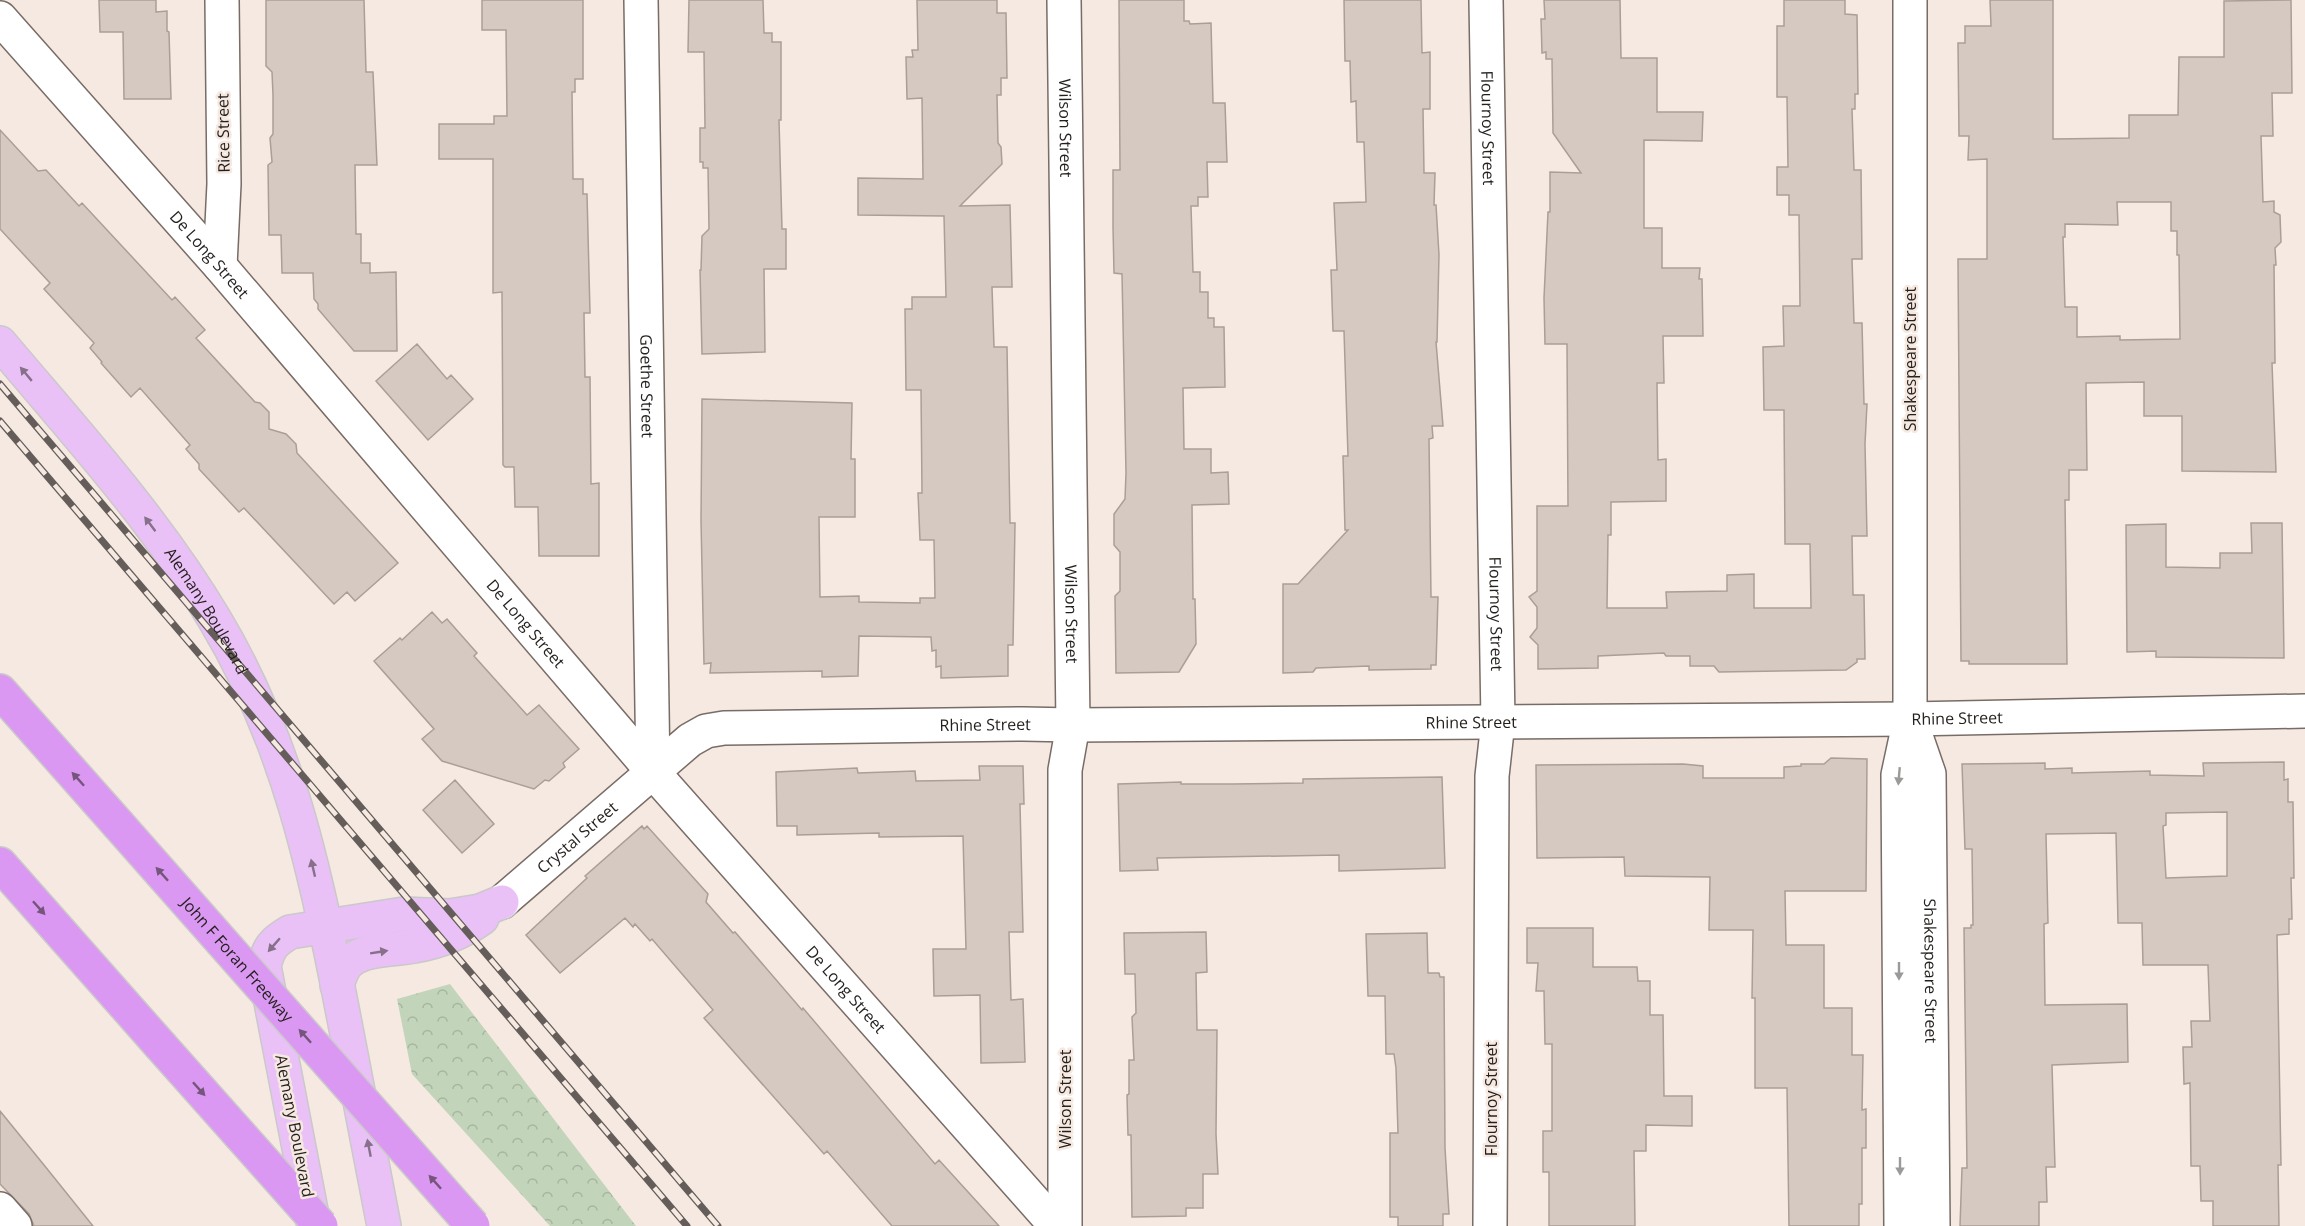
<svg xmlns="http://www.w3.org/2000/svg" width="2305" height="1226" viewBox="0 0 2305 1226" font-family="'Open Sans',sans-serif">
<style>
.forest{fill:url(#forest-crowns)}
.building{fill:#d6c9c1;stroke:#aa9e97;stroke-width:1.5;fill-rule:evenodd}
.lines{fill:none;stroke-linecap:round;stroke-linejoin:round}
.minor-casing{stroke:#786c66;stroke-width:36}
.major-casing{stroke:#cac9c9;stroke-width:36}
.highway-casing{stroke:#cac9c9;stroke-width:36}
.minor{stroke:#fff;stroke-width:33}
.major{stroke:#e9c1f7;stroke-width:33}
.highway{stroke:#da98f2;stroke-width:33}
.rail-casing{stroke:#645d59;stroke-width:7}
.rail{stroke:#f6e9e1;stroke-width:4.5;stroke-dasharray:14;stroke-linecap:butt}
.highway-bridge-casing{stroke:#cac9c9;stroke-width:36;stroke-linecap:butt}
.highway-bridge{stroke:#da98f2;stroke-width:33}
.oneway{fill:#86708a}
.oneway2{fill:#9c9a99}
.oneway3{fill:#75557c}
.labels{text-anchor:middle;dominant-baseline:central;stroke-width:5;stroke-linejoin:round;paint-order:stroke}
.street-label{font-size:16px;fill:#231f1c;stroke:#f6e9e1}
</style>
<defs>
<pattern id="forest-crowns" width="20" height="18" patternUnits="userSpaceOnUse" patternTransform="scale(1.5)"><rect width="20" height="18" fill="#c2d4ba"/><path d="M2 6a3 3 0 1 1 6 0M12 15a3 3 0 1 1 6 0" fill="none" stroke="#a6b69f"/></pattern>
</defs>
<rect width="100%" height="100%" fill="#f6e9e1"/>
<path class="forest" d="M450 984 636 1226H550L412 1074 397 999Z"/>
<path class="building" d="M99 0H156V12L167 11V31L169 32 171 99H124L123 32H100Z
M266 0H364L366 72H373L377 165H355L356 234H361V263H370V273L396 272 397 351H354L318 309V304L314 299 313 273H282L281 235H269L268 165 272 162 270 138 273 134V95L272 72 266 66Z
M482 0H583V79H575V92H572L573 179H583V194H587L590 313H584L585 377H590L591 484 599 483V556H539L538 507H515L514 467H505L503 465 502 292 493 293V159H439V124H494V116H507L506 30H482Z
M689 0H763L764 33H772V42H781V120H779L782 229H786V269H764L765 352 702 354 700 270H701L702 236 709 229 708 168H703V162H700V128H705L704 52H688Z
M917 0H997V13H1006L1007 78H1001V95H997L998 143 1001 147 1002 164 960 206 1010 205 1012 287H992L994 347H1007L1010 523H1015L1013 645H1008V676L941 678V666L936 667V650L932 651 931 637 859 636 858 676 822 677V671L710 673 711 663 704 664 701 520 702 399 852 403 851 459H855V517H819L820 597 859 596V602L920 603V598H935L934 540H920L918 493H922L921 390H906L905 309H912V297H946L944 216 858 215V178L923 179 922 98 907 99 906 57H913L912 50H918Z
M1119 0H1184V21H1189L1190 24 1211 23 1213 103H1225L1227 162H1207L1208 197H1198V206H1191L1193 272H1200V292H1208V318H1214V327H1224L1225 387 1183 388 1184 449H1211V473L1228 472 1229 504 1192 505 1193 599H1195L1196 644 1179 672 1116 673 1115 596 1120 591V552L1114 545V514L1125 499 1126 473 1122 274 1114 273 1113 227V170H1120Z
M1344 0H1421L1422 53 1430 52V109H1423L1424 173H1435L1434 205H1436L1439 255 1437 342H1436L1443 426H1432L1433 438 1429 439 1431 597H1438L1436 665H1431V669L1369 670V666L1316 668 1313 672 1283 673V584H1298L1348 530H1345L1343 456H1348L1344 331H1333L1331 270H1337L1334 203 1366 202 1364 142H1357L1356 101 1351 102 1350 61H1345Z
M1544 0H1620L1621 58H1657V112H1703L1702 141 1644 140V228H1662V268H1700L1699 279H1702L1703 336H1663L1664 383H1657L1658 460 1666 459V501L1611 502V535H1608L1607 608H1667L1666 592 1727 591V575L1754 574V608H1811L1810 544H1785L1784 410H1764L1763 347 1784 346 1783 306H1800L1799 215H1789V195H1777V167H1788L1787 97H1777V26H1784V0H1845V14L1857 15 1858 94H1855V109H1852L1854 170H1861L1862 259H1852L1854 323H1862L1864 404H1867L1865 444 1867 536H1852L1853 595H1864L1865 659H1857V662L1846 670 1719 672 1714 666H1690V656H1666L1664 653 1598 656V668L1538 669V645L1530 637 1537 628V607L1529 597 1537 591V506H1568L1567 344H1545L1544 298 1548 212H1550V172L1581 173 1553 133 1552 59H1546V52L1542 53 1541 19H1545Z
M1990 0H2053V139L2129 138V115H2178L2179 57H2224V1L2291 0 2292 93H2272L2273 136H2261L2263 202 2274 201V212L2280 215 2281 242 2275 248 2276 265H2274L2275 363H2272L2276 472 2182 471V416H2144V382L2086 383 2087 470H2069V500H2065L2067 664H1969V661H1961L1958 259H1987V159L1968 160 1969 136H1959L1958 43H1965V26H1991ZM2117 202H2171V231H2177V255H2179L2180 339 2120 340V336L2077 337V307H2065L2063 237H2065V224L2118 225Z
M0 130 38 171 46 170 79 206 82 203 172 300 175 297 205 330 196 338 255 402 260 403 269 412V429L286 434 296 444 297 453 398 563 355 601 347 592 334 604 244 508 239 512 199 469V464L186 449 190 445 140 388 131 397 101 363 102 362 90 348 94 343 44 289 50 283 0 229Z
M417 344 447 379 451 375 473 399 428 440 376 381Z
M2251 523H2282L2284 658 2156 657V651L2127 652 2126 525 2166 524V567L2220 568V553H2252Z
M432 612 442 623 447 619 477 653 474 656 527 715 539 705 579 749 563 763 565 767 549 781 545 780 534 789 442 761 422 739 434 729 374 661 400 638 402 640Z
M1831 758 1867 759 1866 891H1785L1786 945H1824V1008H1852V1055H1863L1862 1110 1866 1109V1148H1862V1204H1859V1226H1789L1787 1088H1755V998H1752L1753 930H1709L1710 877 1625 876 1624 857 1537 858 1536 765 1683 764 1703 766V778H1784V767L1801 766V764H1824Z
M2284 762V780L2288 779V802H2293L2294 878H2291L2292 919H2289V934L2277 935 2281 1165H2278L2279 1226H2213V1201H2201L2200 1166H2191L2190 1083 2184 1084 2183 1047H2192L2191 1021H2210L2208 965H2143L2142 923H2118L2116 833 2046 834 2048 923 2044 924 2045 1005 2127 1004 2128 1062 2052 1065 2055 1167H2046L2047 1202H2039V1226H1960L1962 1168H1967L1964 928H1971V925H1973L1972 849H1965L1962 764 2045 763V769L2072 768V773L2150 771V775L2204 776 2203 763ZM2227 812V876L2166 878 2163 826 2166 825V813Z
M979 766H1023L1024 804H1020L1023 932H1009L1011 1000 1023 999 1025 1062 981 1063 980 995 934 996 933 949H966L963 836 879 837V833L797 835V826H777L776 772 857 768 858 773 915 771 916 781 980 780Z
M1442 777 1445 868 1339 871V855L1157 858 1158 870 1120 871 1118 784 1181 782V784H1232L1303 783V779Z
M455 780 494 824 462 853 423 810Z
M642 826 644 829 647 826 708 894 706 902 733 933 735 932 802 1010 803 1008 935 1164 939 1160 999 1226H892L827 1151 824 1154 704 1018 713 1010 652 939 650 941 635 924 633 927 625 918 560 973 526 935 587 878 585 876Z
M1527 928H1593V967H1637L1638 981H1650V1015H1663L1664 1096H1692V1126L1646 1125V1151H1634L1635 1226H1549V1172H1543V1131H1552V1044H1545L1544 991H1536L1538 963H1527Z
M1206 932 1207 972 1196 973 1197 1030H1217L1216 1134 1218 1174H1203V1208H1186V1216L1132 1217 1131 1135H1128L1127 1095 1129 1094V1060H1134L1132 1017 1136 1013 1135 974H1125L1124 933Z
M1427 933 1428 973H1439L1440 977H1444L1445 1148 1449 1214H1443V1226H1398V1217H1390V1133H1398L1396 1068 1394 1054H1386L1385 996H1368L1366 934Z
M0 1111 44 1165 93 1226H34L29 1214 0 1184Z"/>
<g class="lines">
<g class="minor-casing">
<g id="minor">
<path id="s1" d="M641 0 653 772"/>
<path id="s2" d="M1064 0 1073 725 1065 770V1226"/>
<path id="s3" d="M1486 0 1498 722 1492 776 1490 1226"/>
<path id="s4" d="M0 18 220 266 653 772 1056 1226"/>
<path d="M220 266 224 184 222 0"/>
<path id="s5" d="M1910 719 1929 774 1933 1226"/>
<path id="s6" d="M502 902 690 740 706 731 724 728 1023 724 1073 725 1910 719 2305 711"/>
<path d="M0 1209 15 1226"/>
<path d="M1901 1226 1898 775 1910 719V0"/>
</g>
</g>
<g class="major-casing">
<g id="major">
<path id="s7" d="M0 343C75 432 155 519 215 620 287 740 316 872 342 1008 356 1080 370 1153 384 1226"/>
<path d="M337 985C340 976 343 966 350 961 366 948 395 950 414 946 438 942 461 933 482 918"/>
<path d="M314 1226 264 966C269 947 273 942 290 932L404 914 450 916 480 911 502 902"/>
</g>
</g>
<g class="highway-casing">
<path id="highway" d="M0 691 117 823
M0 864 160 1045"/>
</g>
<use href="#minor" class="minor"/>
<use href="#major" class="major"/>
<use href="#highway" class="highway"/>
<g class="rail-casing">
<path id="rail" d="M0 384 718 1226
M0 421 687 1226"/>
</g>
<use href="#rail" class="rail"/>
<g class="highway-bridge-casing">
<g id="highway-bridge">
<path id="s8" d="M117 823 473 1226"/>
<path d="M160 1045 321 1226"/>
</g>
</g>
<use href="#highway-bridge" class="highway-bridge"/>
</g>
<defs><path id="oneway-solid" d="M-6-.8H1V-3.2L6.5 0L1 3.2V.8H-6Z" transform="scale(1.5)"/></defs>
<g class="oneway">
<use href="#oneway-solid" transform="translate(26 374) rotate(-130)"/>
<use href="#oneway-solid" transform="translate(150 524) rotate(-127)"/>
<use href="#oneway-solid" transform="translate(313 868) rotate(-103)"/>
<use href="#oneway-solid" transform="translate(274 945) rotate(131)"/>
<use href="#oneway-solid" transform="translate(379 952) rotate(-9)"/>
<use href="#oneway-solid" transform="translate(369 1148) rotate(-101)"/>
</g>
<g class="oneway2">
<use href="#oneway-solid" transform="translate(1899 776) rotate(95)"/>
<use href="#oneway-solid" transform="translate(1899 971) rotate(90)"/>
<use href="#oneway-solid" transform="translate(1900 1166) rotate(90)"/>
</g>
<g class="oneway3">
<use href="#oneway-solid" transform="translate(78 779) rotate(-132)"/>
<use href="#oneway-solid" transform="translate(162 874) rotate(-132)"/>
<use href="#oneway-solid" transform="translate(39 908) rotate(48)"/>
<use href="#oneway-solid" transform="translate(305 1036) rotate(-132)"/>
<use href="#oneway-solid" transform="translate(199 1089) rotate(48)"/>
<use href="#oneway-solid" transform="translate(435 1182) rotate(-132)"/>
</g>
<g class="labels">
<g class="street-label">
<text stroke="none"><textPath href="#s2" startOffset="128">Wilson Street</textPath></text>
<text stroke="none"><textPath href="#s3" startOffset="128">Flournoy Street</textPath></text>
<text transform="translate(223 133) rotate(-91)">Rice Street</text>
<text stroke="none"><textPath href="#s4" startOffset="316">De Long Street</textPath></text>
<text transform="translate(1910 359) rotate(-90)">Shakespeare Street</text>
<text stroke="none"><textPath href="#s1" startOffset="386">Goethe Street</textPath></text>
<text stroke="none"><textPath href="#s7" startOffset="339">Alemany Boulevard</textPath></text>
<text stroke="none"><textPath href="#s2" startOffset="614">Wilson Street</textPath></text>
<text stroke="none"><textPath href="#s3" startOffset="614">Flournoy Street</textPath></text>
<text stroke="none"><textPath href="#s4" startOffset="802">De Long Street</textPath></text>
<text stroke="none"><textPath href="#s6" startOffset="1518">Rhine Street</textPath></text>
<text stroke="none"><textPath href="#s6" startOffset="1032">Rhine Street</textPath></text>
<text stroke="none"><textPath href="#s6" startOffset="546">Rhine Street</textPath></text>
<text stroke="none"><textPath href="#s6" startOffset="99">Crystal Street</textPath></text>
<text stroke="none"><textPath href="#s8" startOffset="182">John F Foran Freeway</textPath></text>
<text stroke="none"><textPath href="#s5" startOffset="255">Shakespeare Street</textPath></text>
<text stroke="none"><textPath href="#s4" startOffset="1288">De Long Street</textPath></text>
<text transform="translate(1065 1099) rotate(-90)">Wilson Street</text>
<text transform="translate(1491 1099) rotate(-90)">Flournoy Street</text>
<text transform="translate(295 1126) rotate(79)">Alemany Boulevard</text>
</g>
</g>
</svg>
